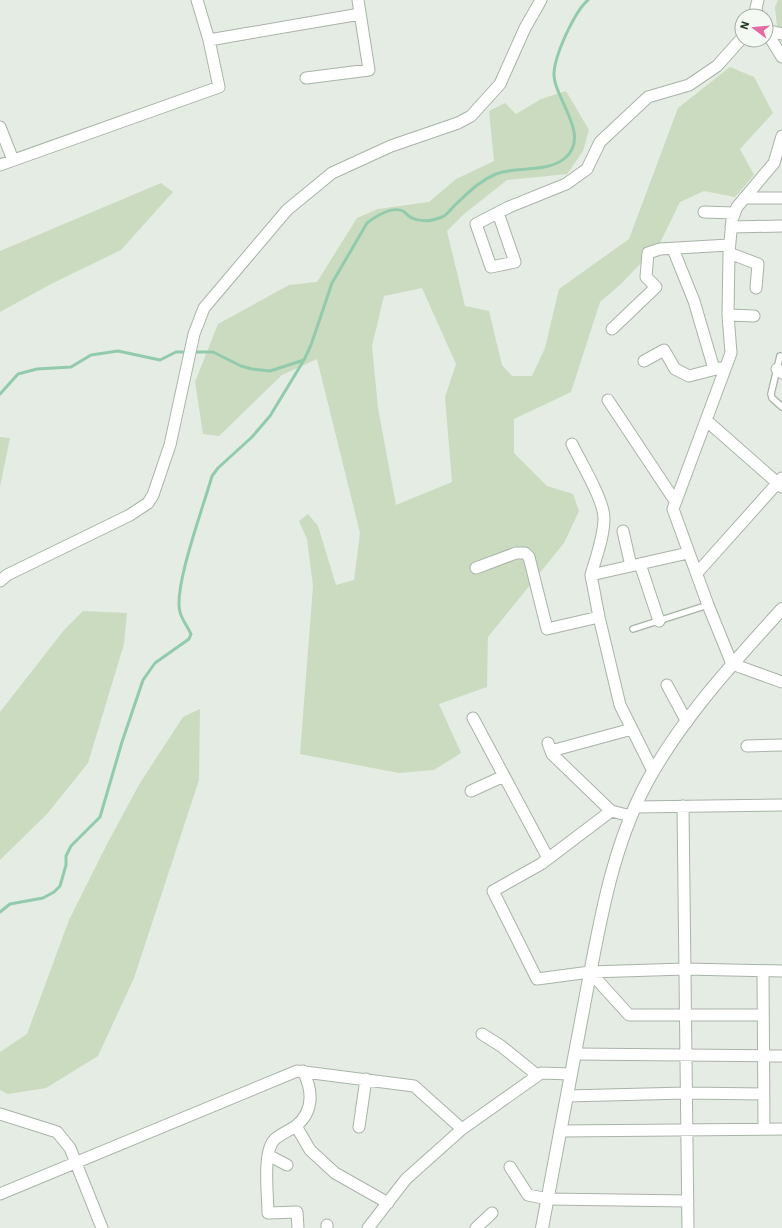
<svg xmlns="http://www.w3.org/2000/svg" width="782" height="1228" viewBox="0 0 782 1228" font-family="'IBM Plex Sans',sans-serif">
<style>
.green{fill:#cbdbbf;fill-rule:evenodd}
.lines{fill:none;stroke-linecap:round;stroke-linejoin:round}
.stream{stroke:#92cbac;stroke-width:3}
.service-casing{stroke:#a8b4a7;stroke-width:8}
.minor-casing{stroke:#a8b4a7;stroke-width:13}
.tertiary-casing{stroke:#a8b4a7;stroke-width:14}
.service{stroke:#fff;stroke-width:5.5}
.minor{stroke:#fff;stroke-width:11}
.tertiary{stroke:#fff;stroke-width:12}
</style>
<rect width="100%" height="100%" fill="#e5ece4"/>
<path class="green" d="M778 0H782V29L777 27 775 7Z
M730 67 754 77 773 113 740 149 754 175 735 197 704 191 680 202 660 243 621 284 600 302 571 392 514 419V453L547 486 573 494 579 511 564 543 488 637 487 687 439 704 461 753 434 770 399 773 300 754 313 586 307 539 299 521 308 514 318 526 336 585 354 580 360 533 317 359 282 375 219 436 203 434 195 382 218 324 289 285 317 282 357 218 378 209 429 202 456 179 494 161 489 111 505 103 516 114 541 99 566 91 589 130 583 151 567 174 507 180 464 214 447 231 465 306 489 311 502 365 512 376H532L545 348 559 289 629 239 678 108ZM422 288 456 364 445 397 452 482 396 505 378 408 372 346 384 296Z
M161 183 173 192 121 250 51 284 0 312V251Z
M0 437 10 438 0 487Z
M83 611 127 613 124 644 88 763 47 814 0 860V712L64 630Z
M200 709 199 780 134 978 98 1056 46 1088 8 1094 0 1090V1052L27 1034 69 920 107 844 140 783 183 717Z"/>
<g class="lines">
<path class="stream" d="M0 394 18 374 37 369 71 367 91 355 118 351 160 360 176 352H213L241 366 252 369 270 371 304 360
M0 912 10 904 43 898 54 892 60 886 66 865V856L71 846 100 817 122 742 143 680 155 663 189 639 191 634C188 627 182 620 180 612 173 588 204 505 212 476L218 468 252 437 270 416 304 360 311 345 332 283 367 223C375 217 392 206 403 211 406 213 409 217 412 218 422 223 432 221 442 217 447 215 451 209 455 205 468 193 479 181 496 174 517 166 548 173 565 158 592 135 553 98 554 73 555 55 574 12 588 0"/>
<g class="service-casing">
<path id="service" d="M780 356 771 394 772 398 782 407
M633 629 708 605"/>
</g>
<g class="minor-casing">
<path id="minor" d="M758 16 756 8 758 0
M766 30 782 34
M766 31 782 57
M209 40 360 14
M306 78 369 70 358 0
M0 127 13 160
M782 136 774 163 737 207 732 220 729 253 728 315 731 353 673 509 708 605 732 664 782 682
M0 165 219 87 209 40 197 0
M744 198H782
M704 212 734 213
M498 213 515 262 491 267 476 224 509 207 566 184 587 169 600 142 648 97 689 85 717 66 742 38
M731 227 782 226
M673 249 694 301 714 369
M729 253 758 264 756 288
M728 315 754 316
M612 329 656 287 646 277 648 253 660 249 729 245
M644 361 664 350 675 369 689 376 720 368
M777 369 782 373
M608 400 675 501
M707 421 782 487
M572 444C580 461 604 500 604 518 604 537 596 557 591 575L688 553
M623 531 631 566
M640 564 659 621
M476 568 516 553H525L529 557 547 629 599 617 620 705 653 771
M697 573 782 478
M591 575 599 617
M0 581 7 575 130 515 148 503 153 495 170 445 194 334 204 308 287 210 332 173 391 146 458 123 471 116 500 84 525 28 541 0
M667 685 687 722
M473 718 548 858
M548 743 552 754 611 811
M747 746 782 745
M551 751 632 729
M471 791 504 776
M683 806 688 1228
M635 807 782 805
M631 816 611 811 541 864 493 891 537 979 590 972 685 969 782 971
M763 971 764 1129
M590 972 629 1015H763
M482 1034 501 1046 537 1075
M575 1054 782 1056
M567 1096 686 1093 764 1094
M0 1114 57 1132 70 1148 102 1228
M296 1126C314 1111 313 1091 303 1071
M359 1127 366 1079
M560 1131 782 1129
M268 1155 287 1165
M510 1167 528 1195 548 1199 688 1201
M0 1194 297 1071 414 1086 462 1129
M327 1225V1228
M298 1228 297 1212 268 1213C268 1195 262 1151 275 1139 281 1134 290 1130 296 1126L310 1150 335 1173 388 1203
M368 1228 406 1179 462 1129 541 1073 571 1074
M476 1228 492 1213"/>
</g>
<g class="tertiary-casing">
<path id="tertiary" d="M542 1228C556 1152 570 1076 585 1000 599 927 611 850 646 784 681 719 733 663 782 609"/>
</g>
<use href="#service" class="service"/>
<use href="#minor" class="minor"/>
<use href="#tertiary" class="tertiary"/>
</g>
<g transform="translate(754 28) rotate(286)"><circle r="19" fill="#f5f9f4" stroke="#a2ada2"/>
<path d="M0-3L7 15L0 10L-7 15Z" fill="#e46aa1"/>
<text y="-6" font-size="11" font-weight="bold" text-anchor="middle" fill="#253c26">N</text>
</g>
</svg>
